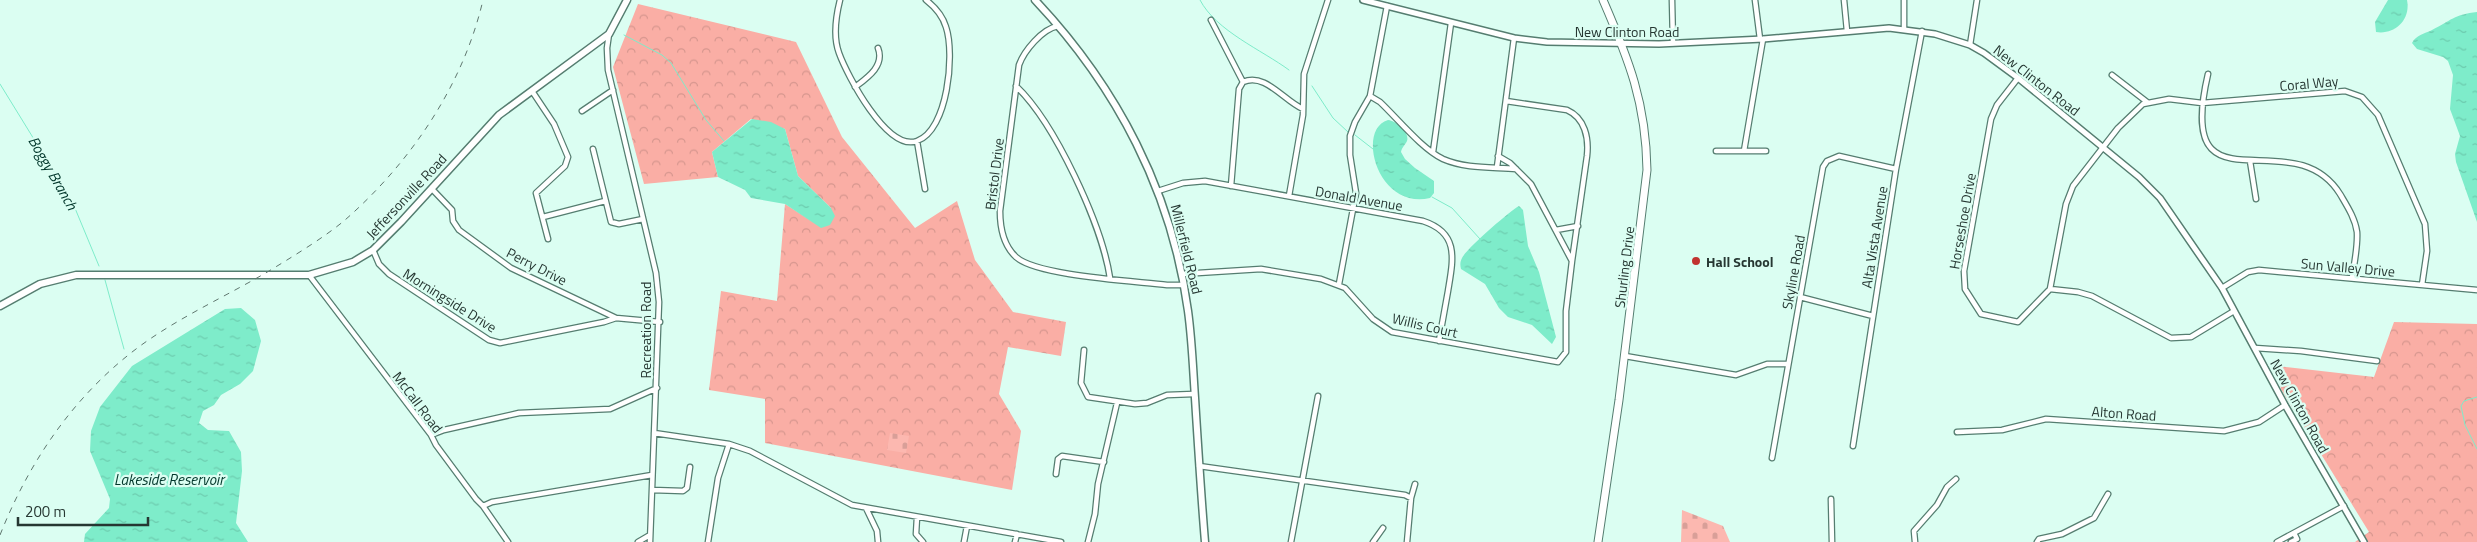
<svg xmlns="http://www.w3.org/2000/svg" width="2477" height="542" viewBox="0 0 2477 542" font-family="'Titillium Web',sans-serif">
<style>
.forest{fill:url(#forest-crowns)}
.cemetery{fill:url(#cemetery-stones)}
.water{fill:url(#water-ripples)}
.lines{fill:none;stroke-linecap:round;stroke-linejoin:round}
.stream{stroke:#7eecca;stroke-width:1}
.minor-casing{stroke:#557d70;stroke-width:7}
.tertiary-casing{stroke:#557d70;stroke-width:8}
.secondary-casing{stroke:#557d70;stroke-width:9}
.primary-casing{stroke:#557d70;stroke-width:9}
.minor{stroke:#fff;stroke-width:4.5}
.tertiary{stroke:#fff;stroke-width:5}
.secondary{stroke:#fff;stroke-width:6}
.primary{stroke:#fff;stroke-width:7}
.rail{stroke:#60776f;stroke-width:1;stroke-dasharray:6 6;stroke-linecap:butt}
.poi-dot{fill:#c13330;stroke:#dbfef2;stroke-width:2}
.labels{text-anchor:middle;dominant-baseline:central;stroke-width:4.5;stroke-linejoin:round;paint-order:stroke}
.street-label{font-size:14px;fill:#263732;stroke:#dbfef2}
.poi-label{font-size:14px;font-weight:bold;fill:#263732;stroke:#dbfef2;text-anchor:start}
.water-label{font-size:15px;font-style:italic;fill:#02372b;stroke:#dbfef2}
</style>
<defs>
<pattern id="forest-crowns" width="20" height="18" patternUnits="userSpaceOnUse" patternTransform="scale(1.25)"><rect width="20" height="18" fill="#faaea5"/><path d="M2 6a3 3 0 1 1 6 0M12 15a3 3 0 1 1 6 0" fill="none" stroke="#d6968e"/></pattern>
<pattern id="cemetery-stones" width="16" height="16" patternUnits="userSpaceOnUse" patternTransform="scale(1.25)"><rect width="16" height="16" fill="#fcb8b0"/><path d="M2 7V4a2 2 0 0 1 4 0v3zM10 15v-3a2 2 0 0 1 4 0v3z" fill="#d89f98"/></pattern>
<pattern id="water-ripples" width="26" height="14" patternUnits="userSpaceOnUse" patternTransform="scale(1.25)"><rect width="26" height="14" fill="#7eecca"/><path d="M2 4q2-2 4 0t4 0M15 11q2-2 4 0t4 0" fill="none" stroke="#6dcbae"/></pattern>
</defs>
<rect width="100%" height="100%" fill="#dbfef2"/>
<path class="forest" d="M638 4 796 42 842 137 915 228 957 201 975 260 1013 312 1066 322 1061 356 1008 347 999 394 1021 431 1012 490 765 443V399L709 390 721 291 777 301 785 204 821 227 831 208 798 176 785 129 751 119 712 152 718 177 644 184 613 67Z
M2394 322 2477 324V542H2355L2369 532 2281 389 2278 366 2374 377Z"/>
<path class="cemetery" d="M890 433 909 436 906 453 887 450Z
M1682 510 1723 526 1730 542H1681Z"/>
<path class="water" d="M2388 0H2407C2411 20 2395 35 2376 32L2375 22Z
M2477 12V222L2456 162 2455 154 2460 136 2450 109 2453 75 2448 61 2443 57 2417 49 2412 43C2416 35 2424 34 2432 30 2450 21 2455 14 2477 12Z
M752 119 771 122 785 129 798 176 831 208 835 216 830 225 821 228 785 204 751 198 745 190 718 177 712 152Z
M1388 120C1396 121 1410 132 1407 141 1405 145 1402 147 1401 152L1405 159 1415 168 1434 181V193L1430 198C1377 210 1356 129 1388 120Z
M1519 206 1523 210 1528 246 1539 272 1556 337 1552 344 1532 325 1508 317 1499 308 1485 284 1461 269C1460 265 1460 262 1462 258 1466 249 1511 210 1519 206Z
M241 308 255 320 261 341 253 371 240 384 221 395 214 405 203 411 199 423 208 430 229 431 241 452 242 471 236 523 248 542H84L85 534 109 508 110 499 90 451 91 431 100 407 132 366 225 309Z"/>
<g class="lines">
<path class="stream" d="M1200 0C1216 31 1262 50 1289 70
M624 35 662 55 671 63 706 120 724 141
M0 84 72 201 99 266
M1312 86 1333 118 1348 132
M1355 135 1373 149
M1432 197 1452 208 1480 239
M105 280 124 349
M2477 397 2464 401 2461 406 2465 425 2477 449"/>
<g class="minor-casing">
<path id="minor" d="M840 0C836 16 833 37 839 53 847 75 887 152 917 141 948 130 955 54 946 27 943 17 935 7 926 0
M1672 0 1673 43
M1755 0 1760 39
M1844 0 1847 31
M1211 20 1243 82
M1058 26C1042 29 1024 51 1019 65L1000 211C1000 228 1003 245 1016 257 1037 276 1135 281 1167 285H1184
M1904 28V0
M609 34 607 48 608 70 656 273 659 302 650 542
M1970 45 1977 0
M2208 74C2174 220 2292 117 2340 194 2347 206 2355 218 2357 232 2358 247 2354 264 2352 278
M2112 75 2147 102
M2018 78 1997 105 1991 119 1964 271 1965 289 1981 314 2018 322 2050 289 2066 204 2073 186 2118 128 2143 104 2169 99 2202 103 2345 91 2362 97 2378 115 2425 224 2427 251 2422 285
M1016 86C1055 123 1102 225 1110 278
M855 87C867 78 885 66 878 48
M532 91 554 124 568 157 565 166 536 193 548 239
M1370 96 1380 102C1398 119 1422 149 1443 159 1466 169 1492 167 1516 169
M1506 101 1567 110C1585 118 1589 138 1587 156L1572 261
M582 111 613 90
M917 141 925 189
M593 149 611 222 619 224 643 219
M1716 151H1766
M1744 151 1763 39
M1433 152 1451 23
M2250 161 2256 199
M1497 167 1514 38
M1231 186 1239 89 1243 82C1265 72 1284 101 1303 109
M432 189 452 210 453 221 459 230 511 268 616 318 660 322
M1158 191 1183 183 1205 181 1423 221C1460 233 1453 260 1448 291 1445 308 1442 324 1439 341
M1289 196 1303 115 1304 74 1328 0
M543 217 605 201
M1556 230 1578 226
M373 250 379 264 389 274 489 340 500 343 604 322 616 318
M1182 274 1261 269 1321 279 1345 288 1373 319 1392 332 1558 362 1566 352V311L1572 261 1531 184 1510 163 1498 156
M309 275 431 435 436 445 476 499 483 506 508 542
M1339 284 1356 193 1350 155V136L1355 122 1370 96 1387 6
M2222 288 2248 272 2259 270 2477 290
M2050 289 2078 292 2092 296 2171 338 2191 337 2234 311
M1800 297 1873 316
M2255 348 2301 351 2377 361
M1084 350 1081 383 1088 397 1135 404 1147 403 1167 395 1194 394
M1625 356 1736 375 1767 364H1788
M1957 432 2002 430 2046 419 2224 431 2259 422 2285 405
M654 433 729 444 750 451 852 505 1061 542
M431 435 444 430 519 413 610 409 657 388
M1853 446 1896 169 1922 31
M1772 458 1823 167 1827 161 1839 156 1896 169
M1199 466 1405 495 1411 498
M1056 474 1058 459 1062 456 1104 462
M652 490 683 491 687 488 690 467
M1831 499 1832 542
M483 506 492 502 652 475
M866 508 877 531 878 542
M917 517 916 534 923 542
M638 542 650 535
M708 542 718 478 729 444
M964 542 967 526
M1015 542 1017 534
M1088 542 1095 514 1098 484 1117 403
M1291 542 1318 396
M1373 542 1383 528
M1407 542 1411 498 1415 484
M1915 542 1914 531 1937 505 1947 487 1956 479
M2037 542 2039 539 2062 534 2094 518 2108 494
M2277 542 2344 506
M2291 542 2297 539 2294 533"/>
</g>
<g class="tertiary-casing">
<path id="tertiary" d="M1363 0 1514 38 1547 42 1659 44 1763 39 1889 28 1935 34 1970 45 1984 53 2018 78 2139 177 2160 198 2222 288 2285 405 2364 542"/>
</g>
<g class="secondary-casing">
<path id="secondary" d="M1035 0C1117 87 1172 192 1188 311 1192 340 1193 369 1195 398 1198 446 1201 494 1205 542
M0 306 40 284 76 275H309L353 262 373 250 401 222 499 115 609 34 627 0"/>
</g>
<g class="primary-casing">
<path id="primary" d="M1598 542 1619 400 1647 170C1646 103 1629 60 1603 0"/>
</g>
<use href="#minor" class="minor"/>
<use href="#tertiary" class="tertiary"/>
<use href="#secondary" class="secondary"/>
<use href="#primary" class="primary"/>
<path class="rail" d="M0 535C29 462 73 397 136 349 177 318 225 297 269 271 292 257 325 237 345 220 410 163 463 86 483 0"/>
</g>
<circle class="poi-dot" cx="1696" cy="261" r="5"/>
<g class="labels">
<g class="street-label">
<text x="1627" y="31">New Clinton Road</text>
<text transform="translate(2037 80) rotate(38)">New Clinton Road</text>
<text transform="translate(2309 83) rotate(-5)">Coral Way</text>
<text transform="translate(994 174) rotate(-83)">Bristol Drive</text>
<text transform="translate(406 196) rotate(-47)">Jeffersonville Road</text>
<text transform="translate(1359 198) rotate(10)">Donald Avenue</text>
<text transform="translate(1962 221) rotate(-80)">Horseshoe Drive</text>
<text transform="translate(1874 237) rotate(-81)">Alta Vista Avenue</text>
<text transform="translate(1187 249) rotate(76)">Millerfield Road</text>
<text transform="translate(537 266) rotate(27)">Perry Drive</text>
<text transform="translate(1624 267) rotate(-83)">Shurling Drive</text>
<text transform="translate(2348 267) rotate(5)">Sun Valley Drive</text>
<text transform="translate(1793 272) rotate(-80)">Skyline Road</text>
<text transform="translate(450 300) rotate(32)">Morningside Drive</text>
<text transform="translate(1425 325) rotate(13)">Willis Court</text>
<text transform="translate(645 330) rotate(-90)">Recreation Road</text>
<text transform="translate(418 402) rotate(53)">McCall Road</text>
<text transform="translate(2300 406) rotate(61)">New Clinton Road</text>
<text transform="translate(2124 413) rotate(4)">Alton Road</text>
</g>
<g class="poi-label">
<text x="1706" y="261">Hall School</text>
</g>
<g class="water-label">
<text transform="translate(53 173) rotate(60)">Boggy Branch</text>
<text x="169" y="479">Lakeside Reservoir</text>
</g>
</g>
<path d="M18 517v8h130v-8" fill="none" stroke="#263732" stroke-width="2.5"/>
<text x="25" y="517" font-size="15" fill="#263732" stroke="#dbfef2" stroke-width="4" paint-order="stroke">200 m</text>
</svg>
